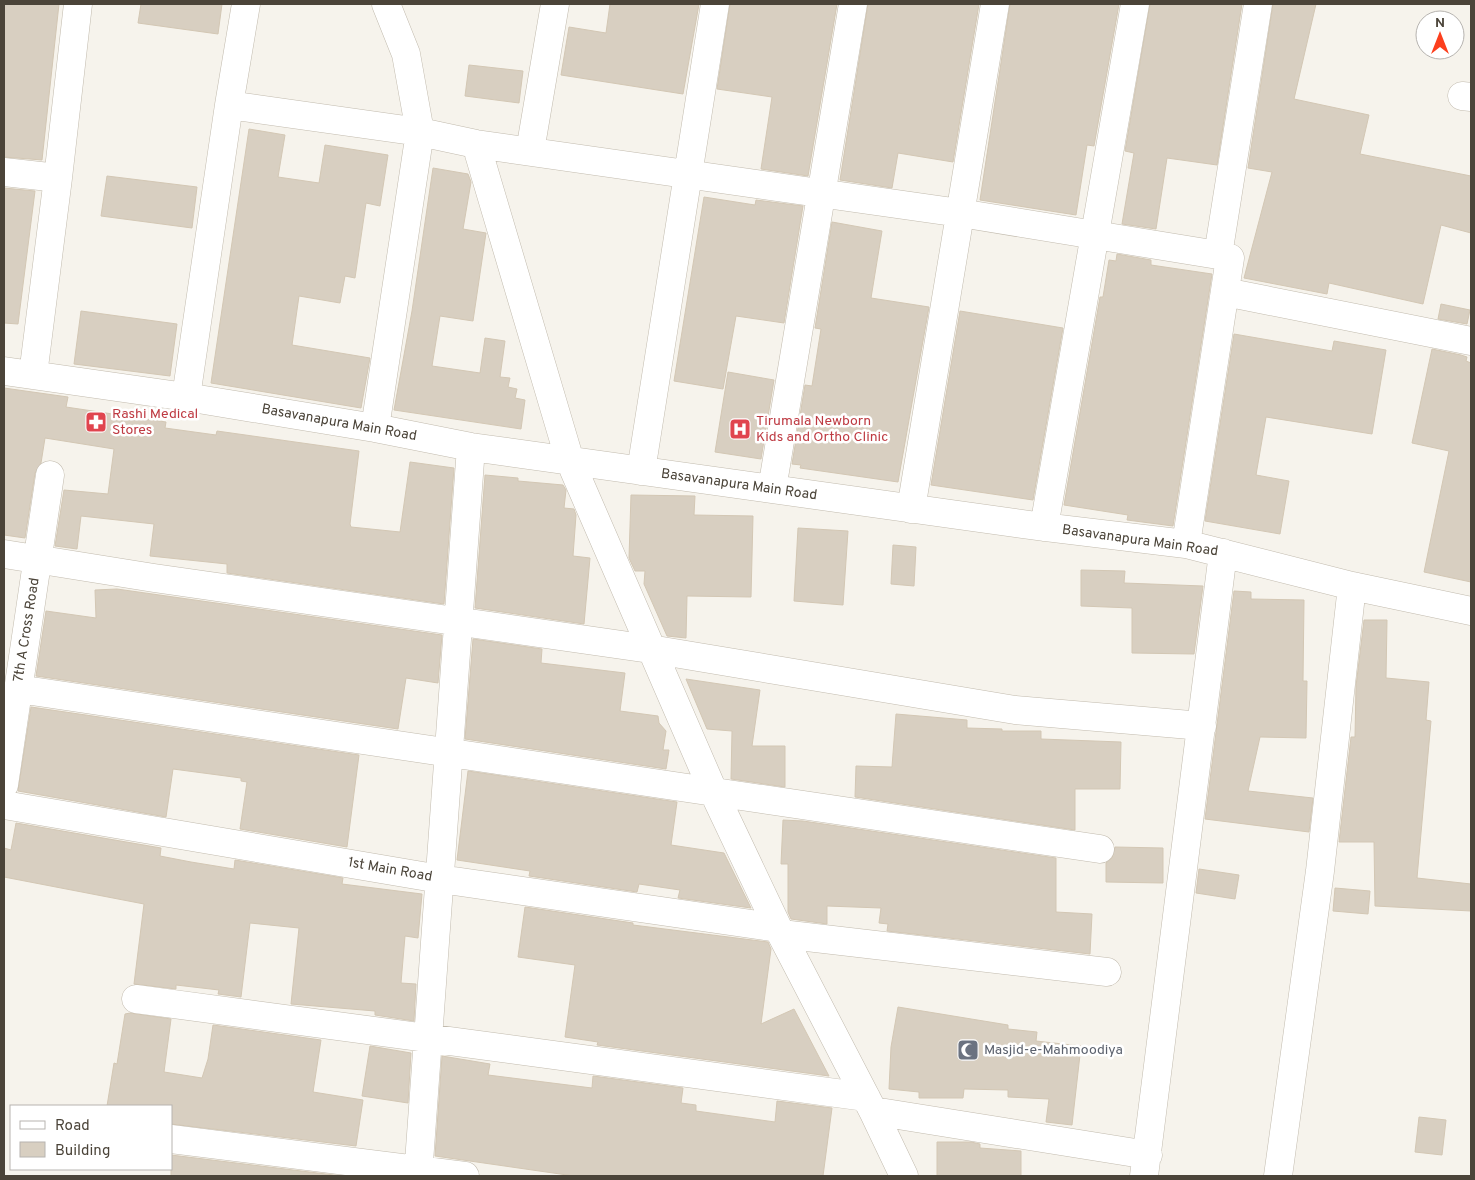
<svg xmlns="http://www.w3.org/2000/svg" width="1475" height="1180" viewBox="0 0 1475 1180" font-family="Overpass,sans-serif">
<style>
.building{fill:#d8cfc1;stroke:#d3c7b4}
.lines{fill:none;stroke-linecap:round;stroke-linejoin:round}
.minor-casing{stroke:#c2bbae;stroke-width:29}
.minor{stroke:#fff;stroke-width:28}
.labels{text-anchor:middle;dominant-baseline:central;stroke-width:5;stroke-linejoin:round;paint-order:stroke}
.health-label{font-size:14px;fill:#be3a42;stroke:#fff;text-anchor:start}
.street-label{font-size:14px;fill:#4b4439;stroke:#fff}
.worship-label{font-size:14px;fill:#5b616d;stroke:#fff;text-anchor:start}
</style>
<rect width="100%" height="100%" fill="#f6f3ec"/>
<path class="building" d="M4 4H59L42 160 4 157Z
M141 4H222L218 34 138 23Z
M610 4H699L683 94 561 75 569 27 606 33Z
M730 4H837L808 176 761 169 772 97 717 89Z
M868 4H979L953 162 898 153 892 188 840 180Z
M1010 4H1119L1094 146 1087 145 1076 215 980 200Z
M1150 4H1242L1217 165 1167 158 1156 229 1122 224 1134 153 1125 151Z
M1273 4H1316L1294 99 1369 115 1360 154 1471 176V233L1441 225 1423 304 1329 283 1327 294 1244 278 1272 172 1248 168Z
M469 65 523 71 519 103 465 96Z
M249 129 285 135 278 177 319 183 325 145 388 155 380 206 366 203 355 278 345 276 340 303 299 296 292 345 370 358 361 408 211 383Z
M433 168 468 174 471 182 463 229 486 233 473 321 440 316 432 366 480 373 485 338 505 341 500 377 510 378 508 387 517 389 515 398 525 400 521 429 394 410 412 311Z
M107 176 197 187 192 228 101 216Z
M4 188 35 191 18 324 4 323Z
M704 197 755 205 756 200 803 206 784 323 736 316 723 389 674 381Z
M832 222 882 231 871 298 929 307 898 482 800 468 801 465 792 464 805 385 812 386 821 329 815 328Z
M1117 254 1151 260V265L1212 274 1173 526 1127 520 1128 515 1064 505 1100 297H1103L1109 260 1116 261Z
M1441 304 1470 310 1467 324 1438 319Z
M81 311 177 324 170 376 74 364Z
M960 311 1063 328 1033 500 931 485Z
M1234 334 1332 351 1334 341 1386 350 1372 434 1266 417 1256 475 1289 481 1280 534 1205 521Z
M1432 349 1461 355 1467 357 1466 361 1471 363V582L1424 572 1449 451 1412 443Z
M728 372 774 380 761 459 715 452Z
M4 388 68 397 66 407 166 422 165 428 216 435 217 431 359 451 350 524 351 527 400 532 410 462 454 468 444 604 227 573V564L150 556 154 524 81 516 77 549 55 546 64 490 108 494 114 449 45 438 41 463 35 473 25 538 4 535Z
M485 475 518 478V481L563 485 566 490 564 508 574 509 576 515 573 556 590 558 584 624 475 608Z
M631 495 695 496 694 515 753 516 751 597 687 596 686 638 667 636 644 584 645 571H635L629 558Z
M798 528 848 531 843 605 794 601Z
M893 545 916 547 914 586 891 584Z
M1081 570 1125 571 1124 583 1203 586 1194 654 1132 653V608L1081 606Z
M117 589 442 635 438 683 406 678 398 729 36 676 46 611 96 618 95 590Z
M1234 591 1251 592V599L1304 600 1303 681H1307L1306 738 1260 737 1248 791 1313 798 1309 832 1205 819Z
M1364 620H1387L1386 678 1429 682 1426 720 1431 721 1417 878 1471 884V911L1375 906 1374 842H1339L1351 737H1355L1356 686Z
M473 639 542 649 541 663 625 673 620 711 658 716 659 723 666 731 663 750H669L666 769 465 739Z
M686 679 760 690 752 746H785V787L731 779 732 731 707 729Z
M31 707 359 755 347 847 240 829 247 782 241 781V778L173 769 166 817 18 791Z
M896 714 967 720V728L1002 729V731H1041V739L1121 742 1120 789H1075V830L855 797 856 766 892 767Z
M468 771 677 802 671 845 724 853 751 908 678 898 680 890 639 884 637 892 529 876 530 871 457 860Z
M783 820 803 821 1056 858V912L1092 914 1090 954 887 931 888 924 879 923 881 908 827 906V924L791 919 788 912V864H781Z
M16 823 161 848 160 856 191 862 234 869 235 860 343 878 342 884 422 894 418 938 405 936 401 983 416 984 414 1021 375 1015V1011L291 1004 299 928 250 923 241 997 218 994 219 990 176 985V989L134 984 144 904 4 877V848L11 850Z
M1115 847 1163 848V883L1106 882V863L1112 858Z
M1199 869 1239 875 1235 899 1196 893Z
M1335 888 1370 891 1368 914 1333 911Z
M525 907 633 923V925L768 942 771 949 761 1024 794 1009 829 1076 597 1045 598 1042 565 1037 575 965 518 957Z
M898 1007 1008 1025V1029L1037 1032 1036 1041 1081 1046 1072 1125 1046 1122 1049 1099 1008 1097V1090L964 1089 963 1098H919V1092L889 1089 891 1047Z
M130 1013 171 1019 164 1072 202 1078 208 1059 213 1025 321 1040 313 1092 363 1100 356 1146 171 1124V1106H107L114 1063 117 1064 125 1014Z
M370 1046 411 1053 408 1103 362 1096Z
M442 1056 490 1064 488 1075 592 1088 593 1076 683 1088 681 1103 696 1105V1111L775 1122 777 1101 832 1108 823 1176H574L435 1156Z
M1419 1117 1446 1120 1442 1155 1415 1152Z
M937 1142H971L980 1144V1148L1021 1151V1176H937Z
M171 1155 342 1176H171Z"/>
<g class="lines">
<g class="minor-casing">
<path id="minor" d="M386 4 406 54 420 132 476 144 960 213 1218 255
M1462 96 1471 97
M229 105 246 4
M476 144 570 461 714 793 778 928 873 1111 904 1176
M530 151 555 4
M4 172 58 178
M1225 292 1471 341
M4 371 186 397 375 428 471 447 1044 527 1186 544 1352 586 1471 611
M33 375 58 178 78 4
M186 397 229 105 420 132 375 428
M641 471 715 4
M772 489 853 4
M911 509 995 4
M1044 527 1135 4
M1186 544 1230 258 1218 255 1258 4
M4 554 154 578 650 649 1015 710 1202 726
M18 689 1100 849
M4 785 50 475
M4 805 440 879 778 928
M781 934 1107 972
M136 999 866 1097
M873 1111 1148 1155
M171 1139 465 1176
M418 1176 471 447
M1144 1176 1223 553
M1278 1176 1320 871 1352 586"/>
</g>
<use href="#minor" class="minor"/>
</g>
<defs>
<g id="pharmacy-square" transform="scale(1.125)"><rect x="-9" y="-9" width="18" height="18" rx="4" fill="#e0444e" stroke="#fff"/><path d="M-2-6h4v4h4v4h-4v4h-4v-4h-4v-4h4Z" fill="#fff"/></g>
<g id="hospital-square" transform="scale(1.125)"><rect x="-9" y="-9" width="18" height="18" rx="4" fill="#e0444e" stroke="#fff"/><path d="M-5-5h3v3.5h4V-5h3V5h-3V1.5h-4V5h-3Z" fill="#fff"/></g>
<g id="mosque-square" transform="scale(1.125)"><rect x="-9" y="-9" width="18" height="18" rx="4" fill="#6b7280" stroke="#fff"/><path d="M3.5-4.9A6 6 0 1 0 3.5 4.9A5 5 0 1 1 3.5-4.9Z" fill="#fff"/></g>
</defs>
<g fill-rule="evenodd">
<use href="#pharmacy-square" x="96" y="422"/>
<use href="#hospital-square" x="740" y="429"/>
<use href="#mosque-square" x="968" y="1050"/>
</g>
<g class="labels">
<g class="health-label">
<text x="112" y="414">Rashi Medical<tspan x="112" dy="16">Stores</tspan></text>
<text x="756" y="421">Tirumala Newborn<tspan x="756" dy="16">Kids and Ortho Clinic</tspan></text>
</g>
<g class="street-label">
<text transform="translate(339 423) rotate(10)">Basavanapura Main Road</text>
<text transform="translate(739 485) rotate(8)">Basavanapura Main Road</text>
<text transform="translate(1140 541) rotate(8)">Basavanapura Main Road</text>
<text transform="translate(27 630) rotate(-81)">7th A Cross Road</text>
<text transform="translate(390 870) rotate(10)">1st Main Road</text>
</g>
<g class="worship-label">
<text x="984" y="1050">Masjid-e-Mahmoodiya</text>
</g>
</g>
<rect width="1475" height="1180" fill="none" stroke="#4b4439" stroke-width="10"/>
<rect x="10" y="1105" width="162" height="65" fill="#ffffff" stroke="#b7b4b0"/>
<rect x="20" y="1121" width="25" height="8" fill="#ffffff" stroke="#b7b4b0"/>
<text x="55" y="1130" font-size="15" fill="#4b4439">Road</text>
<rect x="20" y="1142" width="25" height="15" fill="#d8cfc1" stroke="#b7b4b0"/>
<text x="55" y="1155" font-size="15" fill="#4b4439">Building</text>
<g transform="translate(1440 35)"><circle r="24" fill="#ffffff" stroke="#b7b4b0"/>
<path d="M0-4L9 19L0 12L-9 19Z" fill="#fc3f1d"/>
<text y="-8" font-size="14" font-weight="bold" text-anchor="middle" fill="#4b4439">N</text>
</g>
</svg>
